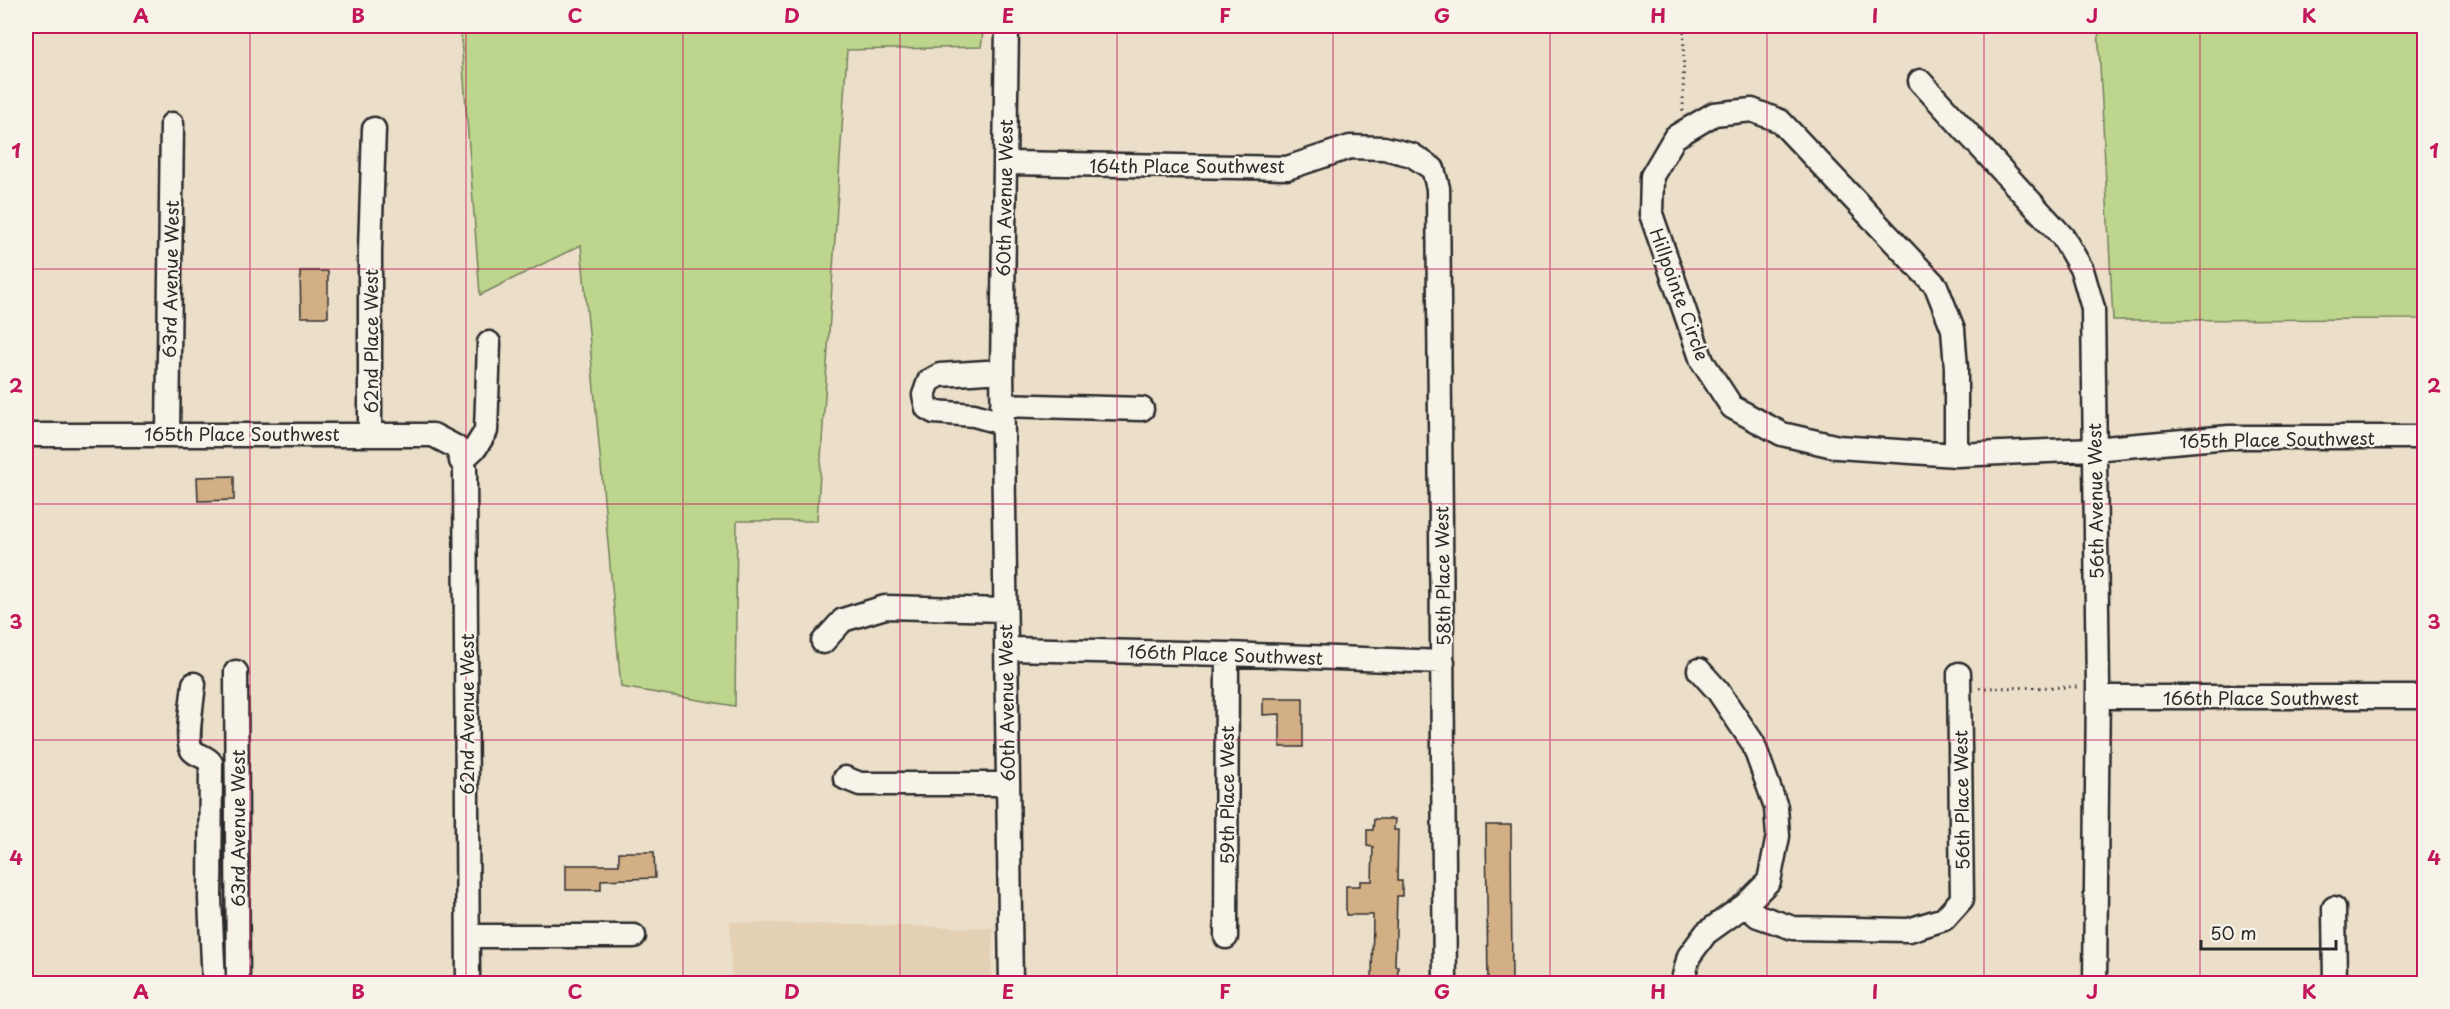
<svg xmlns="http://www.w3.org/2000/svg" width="2450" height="1009" viewBox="0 0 2450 1009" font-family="'Playpen Sans',sans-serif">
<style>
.built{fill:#e4d1b5}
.green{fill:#bdd58c;stroke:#74805c;stroke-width:1.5}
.building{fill:#d3af85;stroke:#2b2b2b;stroke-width:1.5}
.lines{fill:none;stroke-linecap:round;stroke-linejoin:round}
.minor-casing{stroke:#2b2b2b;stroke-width:27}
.path{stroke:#2b2b2b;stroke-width:3;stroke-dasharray:1.5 4.5;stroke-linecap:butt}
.minor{stroke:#f7f3e8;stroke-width:22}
.grid{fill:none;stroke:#c2185b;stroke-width:1.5;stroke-opacity:0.55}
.labels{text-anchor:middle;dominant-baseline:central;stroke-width:4.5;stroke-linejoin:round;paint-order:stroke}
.street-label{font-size:18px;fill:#2b2b2b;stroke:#f7f3e8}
.neatline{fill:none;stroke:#c2185b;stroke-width:2}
.grid-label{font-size:20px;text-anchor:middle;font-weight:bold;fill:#c2185b}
</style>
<rect width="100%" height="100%" fill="#ecdfca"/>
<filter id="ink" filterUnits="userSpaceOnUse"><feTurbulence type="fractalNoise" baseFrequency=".0167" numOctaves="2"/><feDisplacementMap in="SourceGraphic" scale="12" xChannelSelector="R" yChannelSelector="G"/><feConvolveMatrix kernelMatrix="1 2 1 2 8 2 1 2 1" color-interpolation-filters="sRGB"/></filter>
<g filter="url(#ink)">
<path class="built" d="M730 922 993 928 991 983H731Z"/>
<path class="green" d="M460 26H984L981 47 847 50 817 521H737L735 706 621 687 581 245 480 295Z
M2098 26H2424V319L2113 320Z"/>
<path class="building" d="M300 271H328V317H301Z
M234 476V500L198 501 197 477Z
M1263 698H1303V747H1280V714L1263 715Z
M1374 819H1395L1394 830H1398L1397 881H1402V896H1397L1395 966H1398L1397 984H1372L1373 915H1346V886H1360V881H1372L1373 847 1367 846V830H1373Z
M1486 825H1511L1512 984H1488Z
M619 852H654L655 878 601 880V890H566V865H619Z"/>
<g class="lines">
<g class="minor-casing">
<path id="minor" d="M1007 26 1002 371 1011 984
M1920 81 2063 237 2082 270 2093 308 2098 687 2095 984
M1005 163 1287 168 1350 147 1384 148 1412 155 1433 169 1438 188 1445 984
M1002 371 940 375 929 381 924 395 927 408 934 412 974 415 1002 423
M1002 405 1142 409
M168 433 172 124
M370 433V250L374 129
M26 435H433L456 447 465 468 468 984
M1956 455V368L1953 329 1936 286 1780 121 1752 110 1714 114 1675 137 1652 176 1651 214 1702 361 1732 407 1782 434 1838 447 1956 455 2093 449 2229 437H2424
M461 461 476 447 486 431 489 343
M823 642 843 620 885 607 1005 610
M1006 649 1227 654 1443 662
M236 672 238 984
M194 684C193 697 185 742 192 750 197 756 206 756 211 763L210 899 214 984
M2098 697H2424
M845 778 860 784H1008
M1745 905 1758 916 1793 928 1909 930 1944 919 1962 899 1959 674
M2334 908 2335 984
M468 936H634
M1226 937 1227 654
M1682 984 1689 956 1706 933 1745 905 1769 881 1778 836 1776 807 1753 743 1718 691 1699 670"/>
</g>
<path class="path" d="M1683 111 1684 26
M1979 688 2078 687"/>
<use href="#minor" class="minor"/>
</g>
</g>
<path class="grid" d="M250 26V984M466 26V984M683 26V984M900 26V984M1117 26V984M1333 26V984M1550 26V984M1767 26V984M1984 26V984M2200 26V984M26 269H2424M26 504H2424M26 740H2424"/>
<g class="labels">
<g class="street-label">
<text x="1187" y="165">164th Place Southwest</text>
<text transform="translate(1004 198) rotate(-89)">60th Avenue West</text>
<text transform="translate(170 279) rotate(-89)">63rd Avenue West</text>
<text transform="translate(1680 294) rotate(70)">Hillpointe Circle</text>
<text transform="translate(370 341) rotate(-90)">62nd Place West</text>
<text x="242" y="433">165th Place Southwest</text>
<text transform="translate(2277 439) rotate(-1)">165th Place Southwest</text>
<text transform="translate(2095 501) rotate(-91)">56th Avenue West</text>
<text transform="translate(1442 576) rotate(-91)">58th Place West</text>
<text transform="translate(1225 654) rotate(2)">166th Place Southwest</text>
<text x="2261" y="697">166th Place Southwest</text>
<text transform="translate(1006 703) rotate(-91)">60th Avenue West</text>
<text transform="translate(466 714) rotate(-90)">62nd Avenue West</text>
<text transform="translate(1226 795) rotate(-90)">59th Place West</text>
<text transform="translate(1961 800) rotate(-91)">56th Place West</text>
<text transform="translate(237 828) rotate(-90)">63rd Avenue West</text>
</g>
</g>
<rect width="2450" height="1009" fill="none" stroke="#f7f3e8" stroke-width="66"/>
<path d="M2201 940v9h135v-9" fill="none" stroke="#2b2b2b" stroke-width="3"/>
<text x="2210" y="940" font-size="18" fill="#2b2b2b" stroke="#f7f3e8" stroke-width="4.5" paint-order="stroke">50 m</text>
<rect x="33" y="33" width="2384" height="943" class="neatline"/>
<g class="grid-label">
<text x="141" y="23">A</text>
<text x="358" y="23">B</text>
<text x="575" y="23">C</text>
<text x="792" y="23">D</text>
<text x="1008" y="23">E</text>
<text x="1225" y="23">F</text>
<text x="1442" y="23">G</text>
<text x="1658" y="23">H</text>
<text x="1875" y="23">I</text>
<text x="2092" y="23">J</text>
<text x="2309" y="23">K</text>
<text x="16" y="158">1</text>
<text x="2434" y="158">1</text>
<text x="16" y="393">2</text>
<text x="2434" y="393">2</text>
<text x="16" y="629">3</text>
<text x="2434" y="629">3</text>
<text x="16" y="865">4</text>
<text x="2434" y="865">4</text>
<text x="141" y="999">A</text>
<text x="358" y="999">B</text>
<text x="575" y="999">C</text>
<text x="792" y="999">D</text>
<text x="1008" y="999">E</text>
<text x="1225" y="999">F</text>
<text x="1442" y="999">G</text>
<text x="1658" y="999">H</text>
<text x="1875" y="999">I</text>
<text x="2092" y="999">J</text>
<text x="2309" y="999">K</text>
</g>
</svg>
